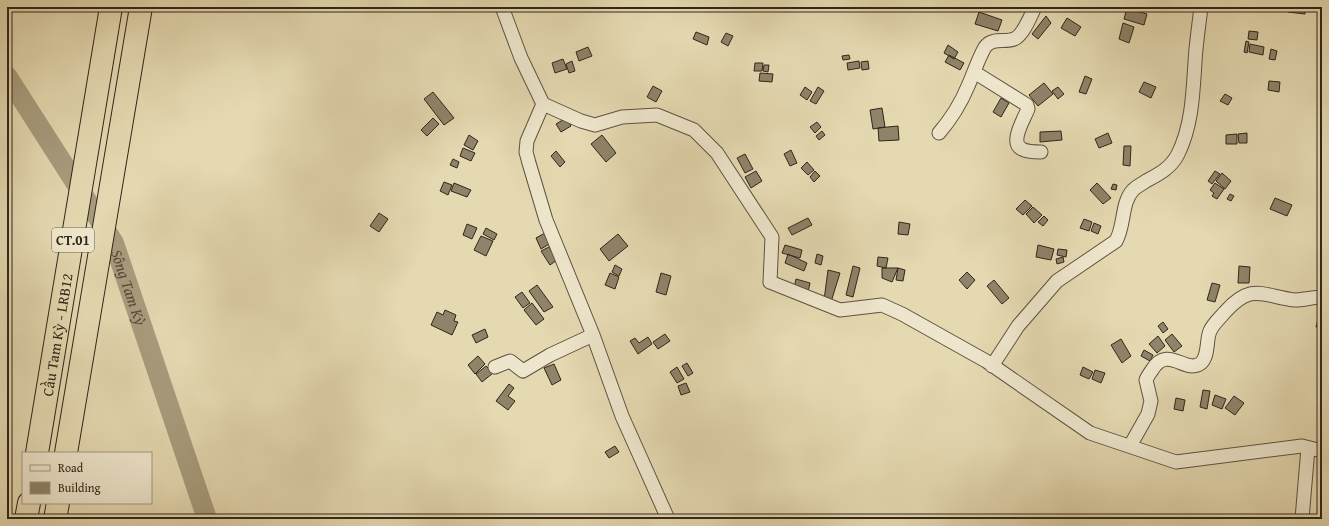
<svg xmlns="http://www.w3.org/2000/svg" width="1329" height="526" viewBox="0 0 1329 526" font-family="'Gentium Book Plus',serif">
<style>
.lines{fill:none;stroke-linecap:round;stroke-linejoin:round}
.river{stroke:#a89c7e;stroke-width:20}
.building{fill:#8f8369;stroke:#31261a}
.street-casing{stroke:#5e5340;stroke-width:15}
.highway-casing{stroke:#31261a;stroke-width:24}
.street{stroke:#eee6cc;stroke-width:13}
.highway{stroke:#e5d9b1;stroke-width:22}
.labels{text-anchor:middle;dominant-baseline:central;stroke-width:3.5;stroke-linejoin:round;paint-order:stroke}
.shield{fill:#eee6cc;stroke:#6a604f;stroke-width:1}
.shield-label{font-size:14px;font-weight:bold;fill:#31261a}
.street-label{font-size:15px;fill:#31261a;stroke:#eee6cc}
.water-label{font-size:16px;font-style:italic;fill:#554938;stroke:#eee6cc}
</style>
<rect width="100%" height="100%" fill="#e5d9b1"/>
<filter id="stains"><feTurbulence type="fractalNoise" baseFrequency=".005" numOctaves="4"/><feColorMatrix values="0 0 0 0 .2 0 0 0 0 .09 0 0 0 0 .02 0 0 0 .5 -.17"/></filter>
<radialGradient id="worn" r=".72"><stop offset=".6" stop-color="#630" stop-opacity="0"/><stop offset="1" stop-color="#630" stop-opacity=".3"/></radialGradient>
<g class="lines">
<path class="river" id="s1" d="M7 76 114 243 207 519"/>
</g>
<path class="building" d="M1288 7H1305V14L1288 12Z
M1127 8 1147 14 1144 25 1124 19Z
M979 12 1002 20 998 31 975 24Z
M1046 16 1051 23 1038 39 1032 34Z
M1067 18 1081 27 1075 36 1061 28Z
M1123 23 1134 27 1129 43 1119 39Z
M1249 31 1258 32 1257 40 1248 39Z
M696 32 709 37 707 45 693 39Z
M726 33 733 36 728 46 721 42Z
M1246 41 1249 42 1247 53 1244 52Z
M1250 44 1264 47 1263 55 1249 52Z
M948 45 958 52 954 59 944 53Z
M588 47 592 56 579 61 576 52Z
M1271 49 1277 51 1275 60 1269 59Z
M849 55 850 59 843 60 842 56Z
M949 55 964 63 960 70 945 62Z
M563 59 567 69 555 73 552 63Z
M572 61 575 71 569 73 566 64Z
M859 61 860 68 848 70 847 63Z
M868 61 869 69 862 70 861 62Z
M755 63H763L762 71H754Z
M764 65H769L768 72 763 71Z
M760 73 773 74 772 82 759 81Z
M1085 76 1092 79 1086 94 1079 92Z
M1269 81 1280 82 1279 92 1268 90Z
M1144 82 1156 87 1151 98 1139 92Z
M1044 83 1053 94 1038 106 1029 95Z
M653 86 662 91 656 102 647 97Z
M805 87 812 92 807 100 800 95Z
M818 87 824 91 816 104 810 101Z
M1058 87 1064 94 1058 99 1052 91Z
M433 92 454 118 444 125 424 99Z
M1225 94 1232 98 1228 105 1220 101Z
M1001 98 1009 103 1001 117 993 112Z
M882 108 885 127 873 129 870 110Z
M433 118 439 124 427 136 421 130Z
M566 118 571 126 561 132 556 124Z
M817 122 821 127 815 133 810 127Z
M898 126 899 140 879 141 878 128Z
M822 131 825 135 819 140 816 136Z
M1061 131 1062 140 1040 142V132Z
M1108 133 1112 143 1099 148 1095 139Z
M1247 133V143H1239L1238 134Z
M1237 134V144H1226V135Z
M469 135 478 141 473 150 464 145Z
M602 135 616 153 606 162 591 144Z
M1124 146H1131L1130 166 1123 165Z
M463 148 475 153 471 161 460 156Z
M791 150 797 163 790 166 784 154Z
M556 151 565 162 560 167 551 156Z
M745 154 753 169 745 173 737 158Z
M453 159 459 162 457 168 450 165Z
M807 162 814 170 808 175 801 168Z
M756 171 762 181 751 188 745 177Z
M815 171 820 176 814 182 810 177Z
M1215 171 1220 174 1212 184 1208 181Z
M1222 173 1231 181 1225 189 1216 181Z
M444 182 452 185 448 195 440 191Z
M454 183 471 190 467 197 451 191Z
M1097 183 1111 198 1103 204 1090 190Z
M1215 183 1224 189 1217 199 1212 196 1214 193 1210 190Z
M1113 184 1117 185 1116 190 1111 189Z
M1230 194 1234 196 1231 201 1227 199Z
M1275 198 1292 205 1287 216 1270 209Z
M1025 200 1032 206 1023 215 1016 209Z
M1033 207 1042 215 1034 223 1026 214Z
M379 213 388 219 379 232 370 226Z
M1044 216 1048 220 1043 226 1038 222Z
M808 218 812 225 792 235 788 228Z
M1084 219 1092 222 1089 231 1080 228Z
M899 222 910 224 908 235 898 234Z
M1094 223 1101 226 1098 234 1091 231Z
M467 224 477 228 472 239 463 235Z
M486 228 497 234 494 240 483 234Z
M545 233 551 243 541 249 536 238Z
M618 234 628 246 609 261 600 249Z
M481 236 493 241 486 256 474 250Z
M785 245 802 250 800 258 782 253Z
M1038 245 1054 249 1051 260 1036 257Z
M549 247 557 260 550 265 541 251Z
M1058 249 1067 250 1066 257 1057 255Z
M788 254 807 263 804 271 785 263Z
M817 254 823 256 821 265 815 263Z
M878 257 888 258 886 268 877 266Z
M1063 257 1064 262 1057 264 1056 259Z
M615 265 622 269 619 276 612 272Z
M853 266 860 268 853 297 846 295Z
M1239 266 1250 267 1249 283H1238Z
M882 268H898L892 282 882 278Z
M898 268 905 270 903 281 896 280Z
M828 270 840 273 831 302 824 300Z
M967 272 975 280 967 289 959 280Z
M610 273 619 277 615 289 605 285Z
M661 273 671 276 666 295 656 292Z
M796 279 810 283 808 292 794 288Z
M994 280 1009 298 1002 304 987 286Z
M1212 283 1220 285 1215 302 1207 300Z
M537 285 553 307 544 312 529 291Z
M522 292 530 303 523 308 515 297Z
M532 303 544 319 536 325 524 310Z
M445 310 456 315 454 321 458 322 452 335 431 325 437 312 443 315Z
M1319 315 1322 316V328L1316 327Z
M1163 322 1168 329 1163 333 1158 326Z
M485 329 488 337 476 343 472 335Z
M665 334 670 341 658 349 653 342Z
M1172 334 1182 346 1174 352 1165 340Z
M1158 336 1165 346 1157 353 1149 344Z
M648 337 652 344 638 354 630 341 635 338 639 343Z
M1121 339 1131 356 1122 363 1111 345Z
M1144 350 1153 355 1150 361 1141 356Z
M478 356 485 364 475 374 468 365Z
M687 363 693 373 688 376 682 366Z
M554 364 561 380 552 385 544 368Z
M486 366 493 373 482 382 476 374Z
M677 367 684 379 677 383 670 372Z
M1083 367 1093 372 1089 379 1080 375Z
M1095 370 1105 373 1101 383 1092 379Z
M686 383 690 392 681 395 678 386Z
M509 384 514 388 508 396 515 401 508 410 496 401Z
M1203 390 1210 391 1207 409 1200 407Z
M1215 395 1226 399 1222 409 1212 405Z
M1234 396 1244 403 1235 415 1225 408Z
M1176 398 1185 400 1183 411 1174 409Z
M615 446 619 452 609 458 605 452Z"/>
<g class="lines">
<g class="street-casing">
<path id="street" d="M502 7 521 58 543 104 581 121 595 125 622 117 657 115 694 130 717 153 772 237 770 282 840 310 882 305 902 314 986 361 1090 433 1176 462 1302 446 1322 451
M974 72 1027 105 1028 109C1024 119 1009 143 1022 149 1027 152 1035 152 1041 152
M543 104 527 141 526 152 529 163 546 220 593 335 622 416 668 519
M939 133C951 119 961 103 968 86 973 75 979 57 985 47 993 36 1007 44 1016 38 1024 33 1031 15 1035 7
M992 366 1018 326 1057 281 1116 241C1125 225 1121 203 1133 190 1137 186 1142 184 1146 181 1159 174 1171 168 1178 154 1192 126 1193 93 1195 62 1196 43 1199 25 1201 7
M495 367 510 361 523 371 550 355 593 335
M1130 446 1148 414 1151 401 1146 380C1147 377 1150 373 1152 370 1168 344 1186 375 1201 363 1209 356 1206 340 1210 331 1213 324 1220 318 1225 312 1252 282 1262 296 1295 300 1304 300 1313 297 1322 297
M1302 519 1308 448"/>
</g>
<g class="highway-casing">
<g id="highway">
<path id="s2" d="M37 453 111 7"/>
<path d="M66 453 141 7"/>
<path d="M26 519 29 503"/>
<path d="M55 519 58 503"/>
</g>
</g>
<use href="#street" class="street"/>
<use href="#highway" class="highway"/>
</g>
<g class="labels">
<rect class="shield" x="52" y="228" width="42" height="24" rx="3"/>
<g class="shield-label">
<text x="73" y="240">CT.01</text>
</g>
<g class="street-label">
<text stroke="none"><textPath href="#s2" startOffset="120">Cầu Tam Kỳ - LRB12</textPath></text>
</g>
<g class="water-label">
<text stroke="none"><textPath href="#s1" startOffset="245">Sông Tam Kỳ</textPath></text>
</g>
</g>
<rect width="1329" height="526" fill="none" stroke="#e5d9b1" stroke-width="24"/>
<rect x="8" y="8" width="1313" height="510" fill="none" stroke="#31261a" stroke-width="2"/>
<rect x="12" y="12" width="1305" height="502" fill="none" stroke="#31261a"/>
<rect x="22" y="452" width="130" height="52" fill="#eee6cc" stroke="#a29985"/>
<rect x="30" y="465" width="20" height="6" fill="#eee6cc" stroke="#a29985"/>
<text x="58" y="472" font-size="12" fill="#31261a">Road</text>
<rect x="30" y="482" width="20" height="12" fill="#8f8369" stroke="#a29985"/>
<text x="58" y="492" font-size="12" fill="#31261a">Building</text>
<rect width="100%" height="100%" filter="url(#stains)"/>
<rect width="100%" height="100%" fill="url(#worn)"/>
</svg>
